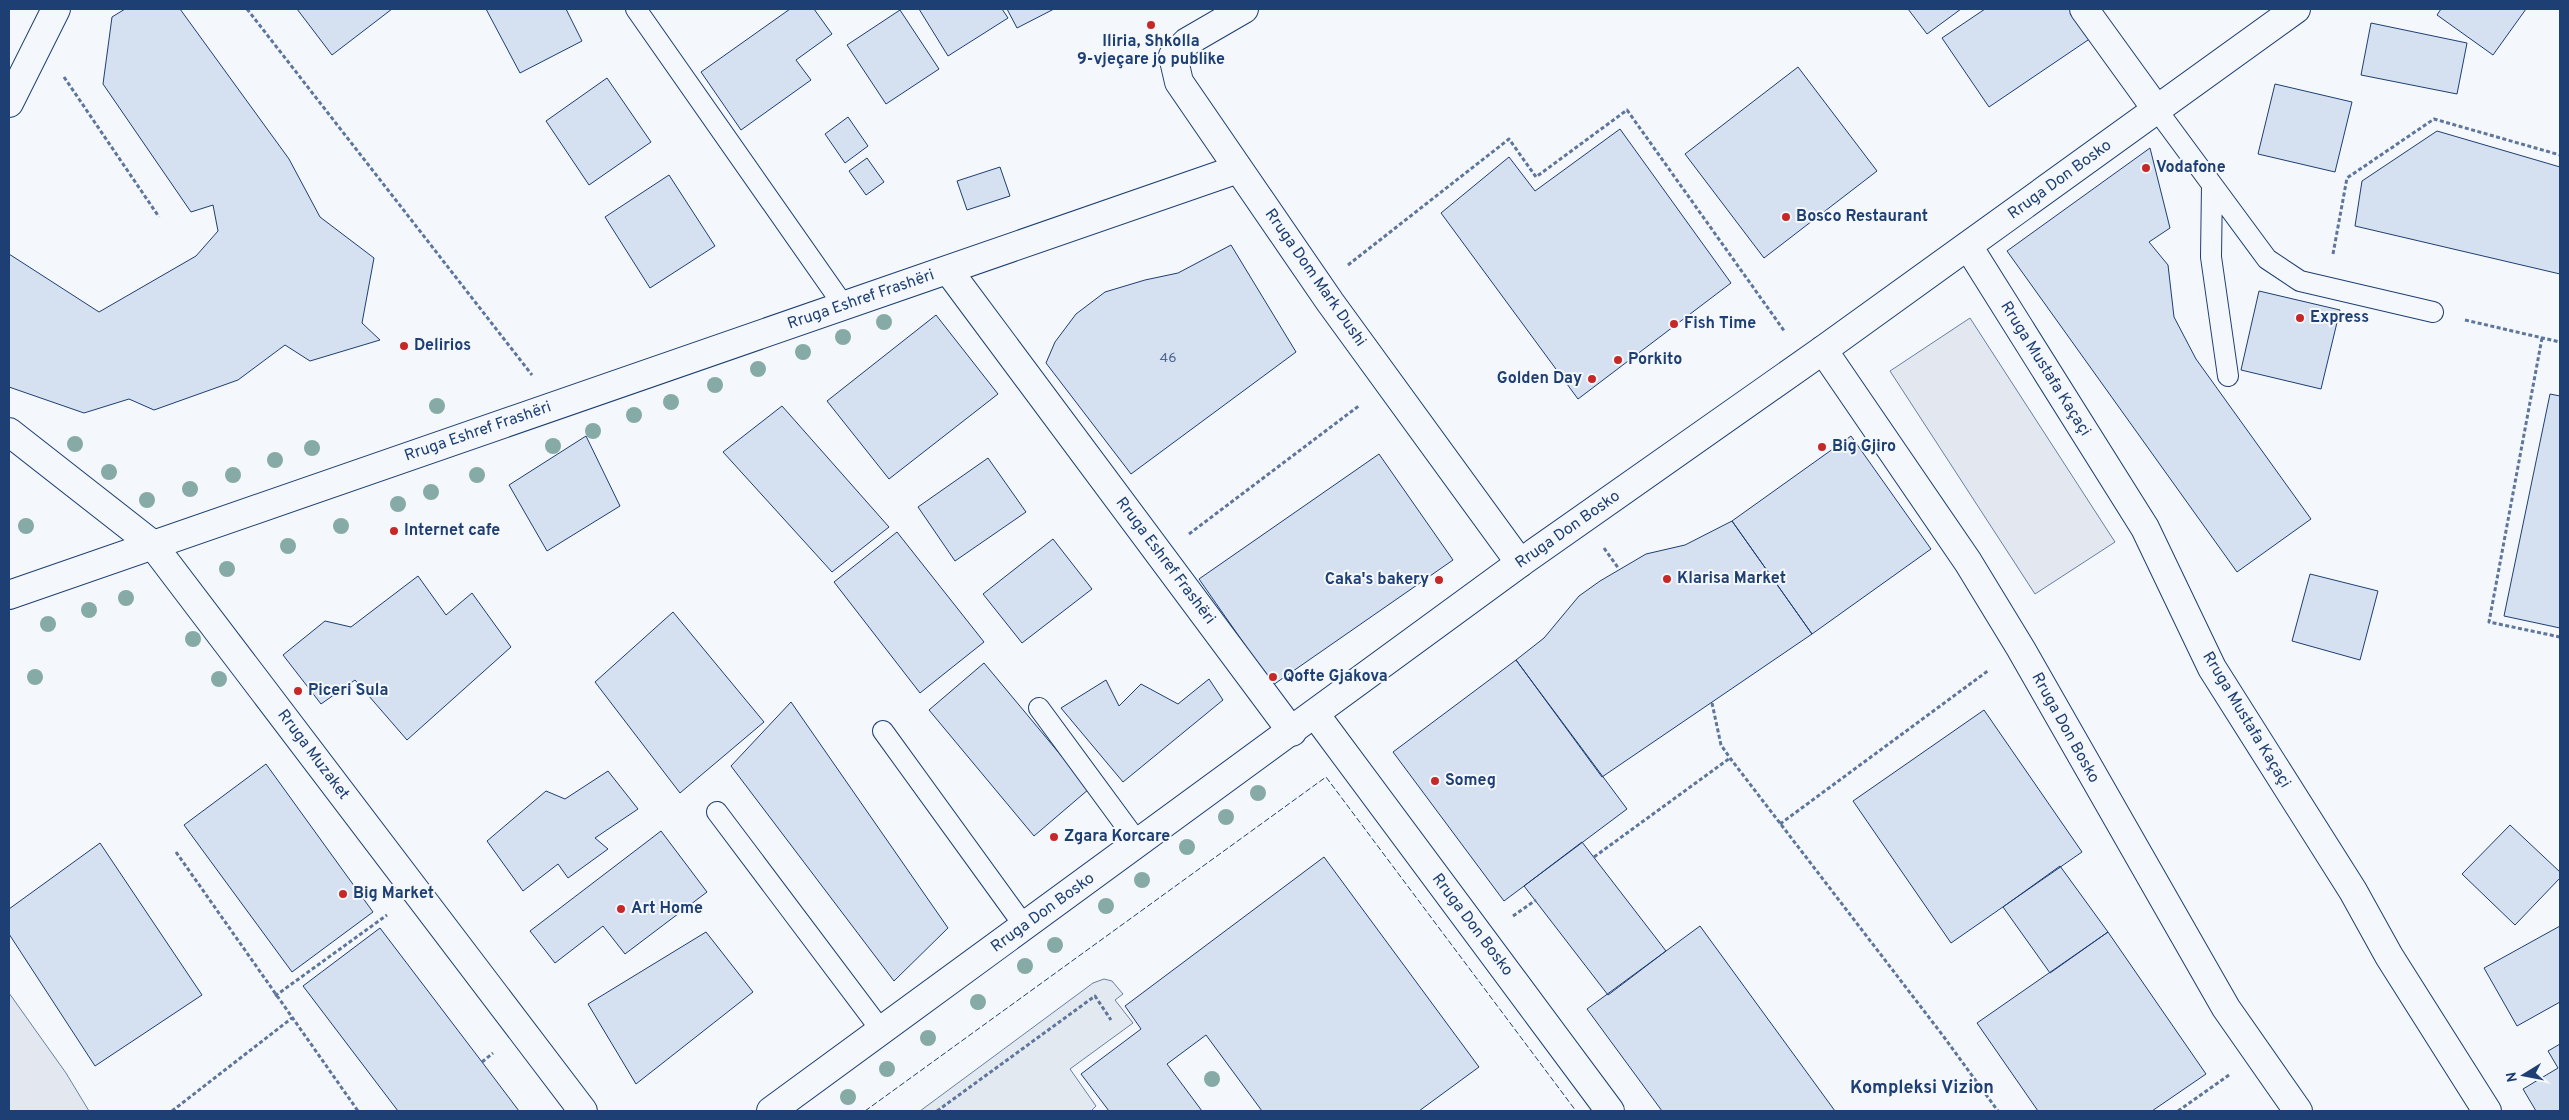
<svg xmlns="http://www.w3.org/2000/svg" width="2569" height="1120" viewBox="0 0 2569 1120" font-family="Overpass,sans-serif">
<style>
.green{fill:#e3e9f0;stroke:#687fa3}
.parking{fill:#e3e8f0;stroke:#687fa3}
.building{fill:#d5e0f0;stroke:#1d3f73}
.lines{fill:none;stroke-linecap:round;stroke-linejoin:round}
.lane-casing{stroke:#1d3f73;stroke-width:22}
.street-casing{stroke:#1d3f73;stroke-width:30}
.secondary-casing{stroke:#1d3f73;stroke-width:30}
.path{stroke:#5e769c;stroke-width:3;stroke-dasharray:4 2.5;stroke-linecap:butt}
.lane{stroke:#f4f7fb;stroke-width:20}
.street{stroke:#f4f7fb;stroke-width:28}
.secondary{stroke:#f4f7fb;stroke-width:28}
.fence{stroke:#1d3f73;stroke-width:1;stroke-dasharray:6 2.5;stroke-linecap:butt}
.tree{fill:#86aba6}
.poi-dot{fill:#c62828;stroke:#f4f7fb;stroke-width:2}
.labels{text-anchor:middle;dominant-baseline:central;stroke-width:4;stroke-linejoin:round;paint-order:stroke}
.number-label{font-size:14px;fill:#4b6792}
.poi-label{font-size:16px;font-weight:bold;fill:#1d3f73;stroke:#f4f7fb;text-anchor:start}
.street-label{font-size:16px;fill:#1d3f73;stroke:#f4f7fb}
.neighbourhood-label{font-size:18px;font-weight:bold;fill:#1d3f73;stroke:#f4f7fb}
</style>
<rect width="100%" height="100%" fill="#f4f7fb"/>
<path class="green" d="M1104 979 1112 981 1123 994 1115 1000 1133 1023 1070 1069 1096 1106 1091 1111H920L1093 983Z"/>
<path class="parking" d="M1970 318 2115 542 2035 594 1890 371Z
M9 993 66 1073 89 1111H9Z"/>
<path class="building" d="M125 9H180L289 159 320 217 374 258 362 323 380 340 310 361 285 345 238 380 154 410 129 399 84 413 9 387V254L99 312 196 256 218 231 213 205 191 212 103 84 112 17Z
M297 9H392L332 55Z
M486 9H566L582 41 520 73Z
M790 9H814L832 34 796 60 811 80 741 130 701 72Z
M919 9H1002L1008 18 948 56Z
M1007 9H1054L1017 28Z
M1908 9H1961L1927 34Z
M1985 9H2072L2091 38 1989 107 1942 38Z
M2441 9H2526L2493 55 2437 15Z
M900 10 939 69 886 104 847 45Z
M2371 23 2467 43 2457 94 2361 75Z
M1798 67 1877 171 1764 258 1685 154Z
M607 78 651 142 589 185 546 121Z
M2275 84 2352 102 2335 172 2258 154Z
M848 117 868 146 845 163 825 134Z
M1620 129 1731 283 1578 399 1441 213 1509 157 1535 191Z
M2437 131 2560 167V274L2355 226 2362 181Z
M2150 148 2170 228 2149 242 2168 265 2174 317 2196 359 2311 519 2237 572 2007 251Z
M867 158 884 182 866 195 849 171Z
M1000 167 1010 196 967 210 957 181Z
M669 175 715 246 650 288 605 217Z
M1231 245 1296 352 1131 474 1046 363 1055 342 1076 314 1105 292 1145 280 1178 273Z
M2259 291 2340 310 2321 389 2241 370Z
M936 315 998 394 889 479 827 401Z
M2550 394 2560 396V628L2504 616Z
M782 406 889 527 832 572 723 452Z
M586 436 620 506 547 551 509 485Z
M1851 436 1931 549 1812 634 1732 521Z
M1379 454 1453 560 1273 685 1199 579Z
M988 458 1026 512 955 561 918 507Z
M1732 521 1812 634 1602 777 1516 660 1544 638 1579 596 1600 581 1646 554 1685 545Z
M897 532 984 642 920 693 834 582Z
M1053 539 1092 589 1022 643 983 594Z
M2310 574 2378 591 2360 660 2292 641Z
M418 576 446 615 472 593 511 647 407 740 355 680 321 704 283 655 325 621 351 627Z
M673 612 764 722 680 793 595 682Z
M1516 660 1627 809 1504 901 1393 752Z
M984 663 1089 789 1034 836 929 710Z
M1209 679 1223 700 1123 782 1061 708 1106 680 1119 706 1141 684 1178 704Z
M791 702 948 928 894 981 731 766Z
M1984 710 2082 852 1951 943 1853 801Z
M266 764 373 912 292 972 184 825Z
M608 771 638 809 595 838 608 849 568 878 558 864 523 891 487 841 546 791 565 799Z
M2510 825 2560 872V878L2515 925 2462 874Z
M661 831 707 892 625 954 603 926 555 963 530 931Z
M1582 842 1666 951 1608 995 1524 886Z
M100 843 202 995 95 1066 9 934V909Z
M1324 857 1479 1067 1419 1111H1262L1206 1035 1167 1064 1202 1111H1109L1081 1074 1141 1029 1125 1006Z
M2060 866 2108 932 2050 973 2003 907Z
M1700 926 1835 1111H1662L1587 1009Z
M2560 926V1002L2517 1026 2484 968Z
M380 928 482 1062 519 1111H398L303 986Z
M706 932 753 992 636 1084 588 1004Z
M2108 932 2206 1074 2152 1111H2038L1977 1023Z
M2560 1044V1111H2536L2523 1089 2558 1068 2548 1051Z"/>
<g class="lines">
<g class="lane-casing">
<path id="lane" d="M636 9 844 306
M2157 110 2267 259 2300 281 2433 312
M2212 185 2211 257 2228 376
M1039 708 1139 844
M883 731 1025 927
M717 812 881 1030"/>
</g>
<g class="street-casing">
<path id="street" d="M1244 9 1187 42 1173 56 1179 82 1330 302 1520 563
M2084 9 2157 110
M9 103 56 9
M1968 246 2145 528 2212 668 2353 891 2389 956 2487 1111
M948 270 1292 732
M1823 350 1968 562 2021 649 2226 1008 2298 1111
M9 432 152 544 583 1111
M9 595 1238 169
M1315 714 1610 1111"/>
</g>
<g class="secondary-casing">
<path id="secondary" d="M771 1111 1520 563 1823 350 2296 9"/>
</g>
<path class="path" d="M247 9 532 375
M64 77 159 217
M2333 254 2347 178 2434 119 2560 155
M1348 265 1509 139 1536 177 1627 110 1785 332
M2465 320 2560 342
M2542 338 2489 622 2560 637
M1189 534 1360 405
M1604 548 1619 569
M1712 703 1721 745 1730 758 1944 1037 1998 1111
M1780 824 1989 670
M176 852 358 1111
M1594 857 1730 758
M1513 916 1536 900
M275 996 387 915
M482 1062 493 1053
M172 1111 292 1018
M937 1111 1095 996 1111 1020
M2178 1111 2229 1075"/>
<use href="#lane" class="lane"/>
<use href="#street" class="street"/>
<use href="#secondary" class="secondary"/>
<path class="fence" d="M865 1111 1326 777 1576 1111"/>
</g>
<g class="tree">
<circle cx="884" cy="322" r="8"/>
<circle cx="843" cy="337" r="8"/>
<circle cx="803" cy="352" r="8"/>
<circle cx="758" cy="369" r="8"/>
<circle cx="715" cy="385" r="8"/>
<circle cx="671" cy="402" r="8"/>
<circle cx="437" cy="406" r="8"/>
<circle cx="634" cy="415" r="8"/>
<circle cx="593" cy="431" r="8"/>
<circle cx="75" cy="444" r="8"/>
<circle cx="553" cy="446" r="8"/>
<circle cx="312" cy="448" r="8"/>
<circle cx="275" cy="460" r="8"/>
<circle cx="109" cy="472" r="8"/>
<circle cx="233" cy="475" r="8"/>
<circle cx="477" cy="475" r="8"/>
<circle cx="190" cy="489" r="8"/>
<circle cx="431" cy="492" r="8"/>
<circle cx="147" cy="500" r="8"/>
<circle cx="398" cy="504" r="8"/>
<circle cx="26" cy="526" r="8"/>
<circle cx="341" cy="526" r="8"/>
<circle cx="288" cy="546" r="8"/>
<circle cx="227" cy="569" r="8"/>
<circle cx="126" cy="598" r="8"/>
<circle cx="89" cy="610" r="8"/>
<circle cx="48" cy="624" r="8"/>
<circle cx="193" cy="639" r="8"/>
<circle cx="35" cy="677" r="8"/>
<circle cx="219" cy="679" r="8"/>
<circle cx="1258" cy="793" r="8"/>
<circle cx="1226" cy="817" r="8"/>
<circle cx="1187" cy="847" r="8"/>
<circle cx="1142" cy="880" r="8"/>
<circle cx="1106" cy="906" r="8"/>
<circle cx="1055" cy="945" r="8"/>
<circle cx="1025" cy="966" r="8"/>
<circle cx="978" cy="1002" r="8"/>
<circle cx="928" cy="1038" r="8"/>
<circle cx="887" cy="1069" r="8"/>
<circle cx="1212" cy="1079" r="8"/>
<circle cx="848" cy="1097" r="8"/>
</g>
<g class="poi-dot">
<circle cx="1151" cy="25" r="5"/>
<circle cx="2146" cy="168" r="5"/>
<circle cx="1786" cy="217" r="5"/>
<circle cx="2300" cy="318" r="5"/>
<circle cx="1674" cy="324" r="5"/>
<circle cx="404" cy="346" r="5"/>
<circle cx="1618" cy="360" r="5"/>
<circle cx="1592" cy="379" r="5"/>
<circle cx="1822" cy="447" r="5"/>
<circle cx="394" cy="531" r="5"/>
<circle cx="1667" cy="579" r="5"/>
<circle cx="1439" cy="580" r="5"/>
<circle cx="1273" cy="677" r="5"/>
<circle cx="298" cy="691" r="5"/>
<circle cx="1435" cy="781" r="5"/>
<circle cx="1054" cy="837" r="5"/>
<circle cx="343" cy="894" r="5"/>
<circle cx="621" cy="909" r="5"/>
</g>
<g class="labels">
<g class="number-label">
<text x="1168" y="358">46</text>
</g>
<g class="poi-label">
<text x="1151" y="42" text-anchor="middle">Iliria, Shkolla<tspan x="1151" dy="18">9-vjeçare jo publike</tspan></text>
<text x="2156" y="168">Vodafone</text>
<text x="1796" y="217">Bosco Restaurant</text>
<text x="2310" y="318">Express</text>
<text x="1684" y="324">Fish Time</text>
<text x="414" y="346">Delirios</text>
<text x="1628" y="360">Porkito</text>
<text x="1582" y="379" text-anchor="end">Golden Day</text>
<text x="1832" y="447">Big Gjiro</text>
<text x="404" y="531">Internet cafe</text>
<text x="1677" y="579">Klarisa Market</text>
<text x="1429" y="580" text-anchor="end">Caka's bakery</text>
<text x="1283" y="677">Qofte Gjakova</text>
<text x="308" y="691">Piceri Sula</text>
<text x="1445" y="781">Someg</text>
<text x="1064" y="837">Zgara Korcare</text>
<text x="353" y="894">Big Market</text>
<text x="631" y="909">Art Home</text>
</g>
<g class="street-label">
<text transform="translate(2060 180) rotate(-36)">Rruga Don Bosko</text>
<text transform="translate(1315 278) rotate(55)">Rruga Dom Mark Dushi</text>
<text transform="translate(861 300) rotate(-19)">Rruga Eshref Frashëri</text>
<text transform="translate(2045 369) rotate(58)">Rruga Mustafa Kaçaçi</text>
<text transform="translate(478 432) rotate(-19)">Rruga Eshref Frashëri</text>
<text transform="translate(1568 530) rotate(-35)">Rruga Don Bosko</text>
<text transform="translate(1165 561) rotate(53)">Rruga Eshref Frashëri</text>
<text transform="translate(2246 720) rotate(59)">Rruga Mustafa Kaçaçi</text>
<text transform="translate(2065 728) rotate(61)">Rruga Don Bosko</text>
<text transform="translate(313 755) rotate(53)">Rruga Muzaket</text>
<text transform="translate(1043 913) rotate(-36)">Rruga Don Bosko</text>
<text transform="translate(1472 925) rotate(53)">Rruga Don Bosko</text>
</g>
<g class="neighbourhood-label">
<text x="1922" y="1088">Kompleksi Vizion</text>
</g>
</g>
<rect width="2569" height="1120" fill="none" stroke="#1d3f73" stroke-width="20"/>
<g transform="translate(2524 1075) rotate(260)" stroke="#f4f7fb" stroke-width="4" paint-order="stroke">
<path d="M0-4L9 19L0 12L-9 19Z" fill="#1d3f73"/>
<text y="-8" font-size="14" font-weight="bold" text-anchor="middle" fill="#1d3f73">N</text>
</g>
</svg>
